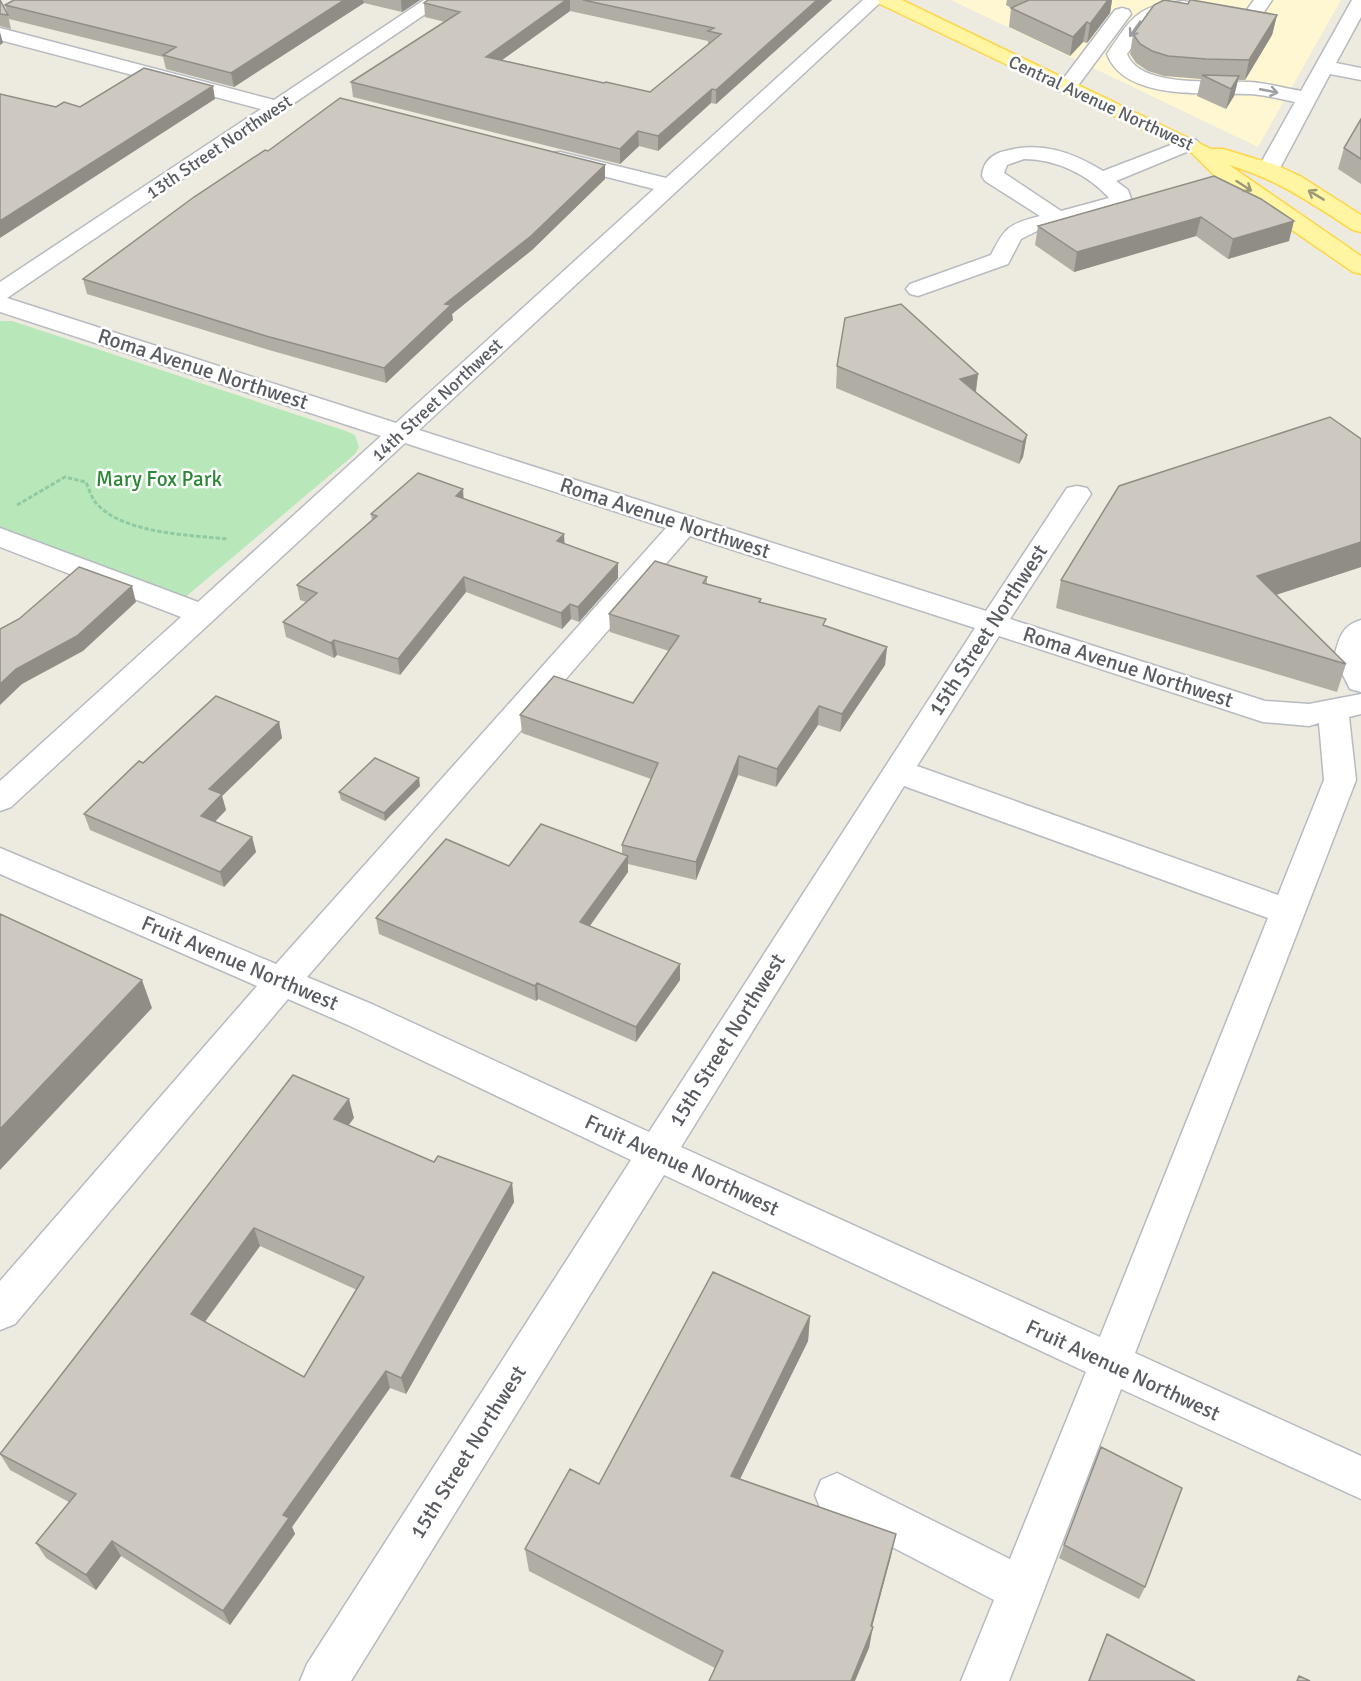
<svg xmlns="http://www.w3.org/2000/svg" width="1361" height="1681" viewBox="0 0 1361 1681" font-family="Signika,sans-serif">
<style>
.commercial{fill:#fff7d2}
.green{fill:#b8e8ba}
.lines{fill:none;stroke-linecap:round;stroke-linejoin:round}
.minor-casing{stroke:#b7bac0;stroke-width:3}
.major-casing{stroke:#ffd546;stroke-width:3}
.path{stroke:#90caa3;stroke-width:3;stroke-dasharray:4.5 2;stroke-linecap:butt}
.minor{fill:#fff;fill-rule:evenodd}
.major{fill:#fff5a2;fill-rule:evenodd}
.wall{fill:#b0ada5;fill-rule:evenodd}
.shaded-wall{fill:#908d86}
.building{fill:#cdc9c0;stroke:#908d86;stroke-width:1.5;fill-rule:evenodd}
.oneway{stroke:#9b9da1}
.oneway2{stroke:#9b997c}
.labels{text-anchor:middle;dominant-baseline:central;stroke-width:5;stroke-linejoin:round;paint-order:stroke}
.far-street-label{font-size:18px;fill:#585c62;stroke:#fff}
.street-label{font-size:21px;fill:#585c62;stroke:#fff}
.park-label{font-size:21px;fill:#2b8734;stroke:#fff}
</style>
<rect width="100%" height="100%" fill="#edebdf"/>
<path class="commercial" d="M951 0H1341L1258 147Z"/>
<path class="green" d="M0 321H12L346 431 355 435 359 447 355 454 182 600 0 529Z"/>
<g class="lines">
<g class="minor-casing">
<path id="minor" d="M424 0H446L7 298 396 423 654 189 552 163 549 158 552 153 560 152 666 178 863 0H883L419 430 986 611 1067 488 1077 486 1087 488 1091 494 1010 619 1265 701 1309 704 1361 694V714L1349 717 1356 780 1135 1353 1361 1456V1499L1121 1389 1009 1681H961L994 1600 821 1510 815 1495 821 1480 837 1473 1010 1559 1086 1372 664 1175 351 1681H300L307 1664 631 1160 348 1025 288 999 15 1324 0 1330V1281L257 986 0 874V848L276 964 666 528 405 443 11 807 0 811V781L181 617 0 547V528L198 602 381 436 0 312V282L261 109 0 40V28L274 100ZM690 536 975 628 649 1132 374 1005 307 977ZM999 636 1263 722 1309 726 1319 723 1324 780 1278 895 917 766ZM904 786 1268 918 1100 1337 681 1147Z
M1254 0H1272L1258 21C1243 25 1221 20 1206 16L1204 12 1206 8 1213 6 1246 11Z
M1352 0H1361V17L1336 63 1361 68V80L1330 74 1279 170 1276 175 1268 176 1260 175 1257 170 1295 102C1280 99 1265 95 1250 94 1210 92 1125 102 1107 54 1133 16 1136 6 1184 1L1191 3 1193 7 1191 11 1156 18 1144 29 1127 54C1140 89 1220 80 1250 82 1267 83 1284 88 1301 91Z
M1122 8 1129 10 1131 14 1074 91H1060L1057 87 1060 83 1115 10Z
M1189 138 1196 140 1200 144 1196 148 1116 181 1128 190 1132 202 1129 207 1037 231 1021 239 1008 264 918 296 910 294 906 289 910 284 991 255C1005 227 1009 224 1040 216L985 181 982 176C983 162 992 154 1005 151 1041 141 1072 152 1103 171ZM1024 159C1056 159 1089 175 1109 198L1061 211 1004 173 1007 165Z
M1361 620V692L1350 689 1334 657C1339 639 1341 626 1361 620Z"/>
</g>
<g class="major-casing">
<path id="major" d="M878 0H902L1211 149H1223L1276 165 1300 176 1361 215V232L1353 230C1309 202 1279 180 1229 165L1361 256V274L1353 272 1218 179 1192 153 880 4Z"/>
</g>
<path class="path" d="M17 505 65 477 86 482C89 489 91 497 96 503 123 534 190 535 228 539"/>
<use href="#minor" class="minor"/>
<use href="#major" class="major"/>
</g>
<path class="wall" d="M0 0 8 15 11 29 0 26Z
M14 0H420L402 12 364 3 234 87 166 69 163 57 9 19 5 5Z
M428 0H832L726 95 716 104 711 103 658 151 639 146 620 164 353 97 351 82 445 22 425 17 424 3ZM570 11 708 41V45L650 92 604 83 502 60Z
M1007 0H1112L1110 13 1087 43 1083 42 1070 56 1009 27 1011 8 1006 5Z
M1188 4 1277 15 1272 35 1245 80H1238L1234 96 1226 109 1197 96 1201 79 1164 76 1148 71 1136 63 1130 54 1133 34Z
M1361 119V184L1338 169 1344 148Z
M268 151 605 165V179L532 250 452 314 453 320 386 383 269 350 87 294 83 279Z
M1214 176 1289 241 1228 259 1196 236 1074 272 1035 245 1038 226Z
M837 366 978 374 976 392 1027 435 1023 457 1019 464 836 388Z
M1361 439V567L1276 595 1346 664 1337 692 1056 608 1061 580Z
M464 499 564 544 618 578 579 622 571 619 562 629 466 592 400 675 337 655 334 658 286 637 283 622 306 602 300 600 297 585 372 521 371 514Z
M707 577V584L761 599V603L887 647 885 665 840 732 818 725 776 787 738 775 696 880 628 864V872L590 926 680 980 636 1042 538 999 536 1001 379 934 376 918 509 866 622 854V845L651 779 522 733 520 715 633 703 669 651 610 632 609 614Z
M279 722 282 738 222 796 226 810 215 821 252 837 256 852 224 887 90 830 84 814 143 763Z
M420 786 385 821 341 800 339 792Z
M354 1118 348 1125 434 1162 512 1183 514 1202 406 1394 390 1388 292 1527 295 1534 230 1625 121 1556 96 1590 46 1558 36 1543 69 1502 10 1470 0 1454ZM260 1246 357 1290 304 1377 205 1322Z
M810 1316 808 1341 740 1479 891 1556 872 1627 869 1648 715 1668 529 1571 525 1549 599 1484Z
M1101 1447 1145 1587 1139 1599 1059 1558Z
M1107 1634 1195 1681H1088Z"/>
<path class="shaded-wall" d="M344 0H363L364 3 234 87 231 73Z
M401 0H420L402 12Z
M566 0H570V11L487 71 486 57Z
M817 0H832L716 104V90Z
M1108 0H1112L1110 13 1087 43 1090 24Z
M1277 15 1272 35 1245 80 1249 60Z
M1087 22 1083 42 1070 56 1073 37Z
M0 32 3 43 0 45Z
M1239 76 1234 96 1226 109 1231 89Z
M213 86 215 99 0 238V221Z
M712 89 711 103 658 151V136Z
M638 131 639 146 620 164V149Z
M605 165V179L532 250 452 314 453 320 386 383 384 368 445 304Z
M1201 217 1196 236 1074 272 1077 252Z
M1294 221 1289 241 1228 259 1233 239Z
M978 374 975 396 960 379Z
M1027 435 1023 457 1019 464 1023 442Z
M463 489 464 504 456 496Z
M564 534 565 549 557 541Z
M1361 542V567L1248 604 1257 576Z
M618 563V578L579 622 578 607Z
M464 577 466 592 400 675 398 659Z
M132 586 136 602 83 651 22 684 0 705V684L16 669Z
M570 604 571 619 562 629 561 613Z
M334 640 337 655 334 658 331 643Z
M887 647 885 665 840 732 842 714Z
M819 706 818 725 776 787 777 769Z
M279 722 282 738 222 796 226 810 206 831 201 816 209 789Z
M739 756 738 775 696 880V862Z
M419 778 420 786 385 821 384 813Z
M252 837 256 852 224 887 220 872Z
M628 856V872L581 938 580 922Z
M680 964V980L636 1042V1027Z
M142 980 152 1008 0 1170V1129Z
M537 983 538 999 536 1001 535 986Z
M349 1099 354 1118 339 1138 334 1119Z
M512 1183 514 1202 406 1394 401 1378Z
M254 1228 260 1246 198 1331 191 1314Z
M810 1316 808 1341 730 1499 731 1476Z
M386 1371 390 1388 292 1527 295 1534 230 1625 223 1611 283 1515Z
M896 1534 891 1556 869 1638 873 1627 869 1648 855 1681H851L871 1626Z
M112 1541 121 1556 96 1590 86 1575Z"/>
<path class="building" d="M0 0 8 15 0 14Z
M14 0H344L231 73 163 55 176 47 5 5Z
M428 0H566L486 57 604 83 606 82 650 92 721 34 708 31 714 28 583 0H817L716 90 712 89 658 136 638 131 620 149 351 82 460 12 424 3Z
M1029 0H1108L1090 24 1087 22 1073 37 1011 8Z
M1164 0 1188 4 1190 0H1192L1277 15 1249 60 1206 59 1168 56 1152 51 1140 44 1133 34 1154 5Z
M144 68 213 86 0 221V94L56 107 64 102 80 107Z
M1202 75 1239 76 1231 89Z
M340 98 605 165 531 236 445 304 451 305 384 368 266 336 83 279 194 197 265 150 268 151Z
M1361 119V159L1344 148Z
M1214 176 1261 199 1294 221 1233 239 1201 217 1077 252 1038 226Z
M901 304 978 374 960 379 1027 435 1023 442 837 366 845 318Z
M1330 417 1361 439V542L1257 576 1346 664 1061 580 1119 486Z
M418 473 463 489 456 496 564 534 557 541 618 563 578 607 570 604 561 613 464 577 398 659 334 640 331 643 283 622 317 593 297 585 377 516 371 514Z
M655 561 707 577 703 583 761 599 759 602 826 619 823 625 887 647 842 714 819 706 777 769 739 756 696 862 622 845 658 763 520 715 554 676 633 703 679 636 609 614Z
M79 567 132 586 77 636 16 669 0 684V629L19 619Z
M216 696 279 722 209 789 222 794 201 816 252 837 220 872 84 814 139 761 143 763Z
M375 758 419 778 384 813 339 792Z
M541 824 628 856 580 922 680 964 636 1027 537 983 535 986 376 918 446 839 509 866Z
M0 914 142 980 0 1129Z
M293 1075 349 1099 334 1119 434 1162 438 1156 512 1183 401 1378 386 1371 283 1515 289 1518 223 1611 112 1541 86 1575 36 1543 76 1494 0 1454ZM254 1228 364 1277 304 1377 191 1314Z
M713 1272 810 1316 731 1476 896 1534 871 1626 873 1627 851 1681H709L723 1651 525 1549 570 1469 599 1484Z
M1101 1447 1182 1488 1145 1587 1064 1545Z
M1107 1634 1195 1681H1089Z
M1299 1676 1310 1681H1297Z"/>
<defs><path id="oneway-shaft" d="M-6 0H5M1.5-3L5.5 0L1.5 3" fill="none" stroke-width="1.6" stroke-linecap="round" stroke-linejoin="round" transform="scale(1.5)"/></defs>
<g class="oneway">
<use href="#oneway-shaft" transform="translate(1135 29) rotate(125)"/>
<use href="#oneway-shaft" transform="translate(1269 91) rotate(11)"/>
</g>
<g class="oneway2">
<use href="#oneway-shaft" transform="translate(1244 186) rotate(33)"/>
<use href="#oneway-shaft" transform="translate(1316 195) rotate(-149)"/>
</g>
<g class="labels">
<g class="far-street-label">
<text transform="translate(1101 103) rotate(25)">Central Avenue Northwest</text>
<text transform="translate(219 147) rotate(-34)">13th Street Northwest</text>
<text transform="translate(437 400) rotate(-43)">14th Street Northwest</text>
</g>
<g class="street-label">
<text transform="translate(203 369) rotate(18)">Roma Avenue Northwest</text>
<text transform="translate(665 518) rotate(18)">Roma Avenue Northwest</text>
<text transform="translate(988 630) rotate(-57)">15th Street Northwest</text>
<text transform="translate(1128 667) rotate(18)">Roma Avenue Northwest</text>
<text transform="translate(240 963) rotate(23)">Fruit Avenue Northwest</text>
<text transform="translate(727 1040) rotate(-58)">15th Street Northwest</text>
<text transform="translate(682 1165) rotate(25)">Fruit Avenue Northwest</text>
<text transform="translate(1123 1370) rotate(25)">Fruit Avenue Northwest</text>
<text transform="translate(468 1452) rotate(-58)">15th Street Northwest</text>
</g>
<g class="park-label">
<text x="159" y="479">Mary Fox Park</text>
</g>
</g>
</svg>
